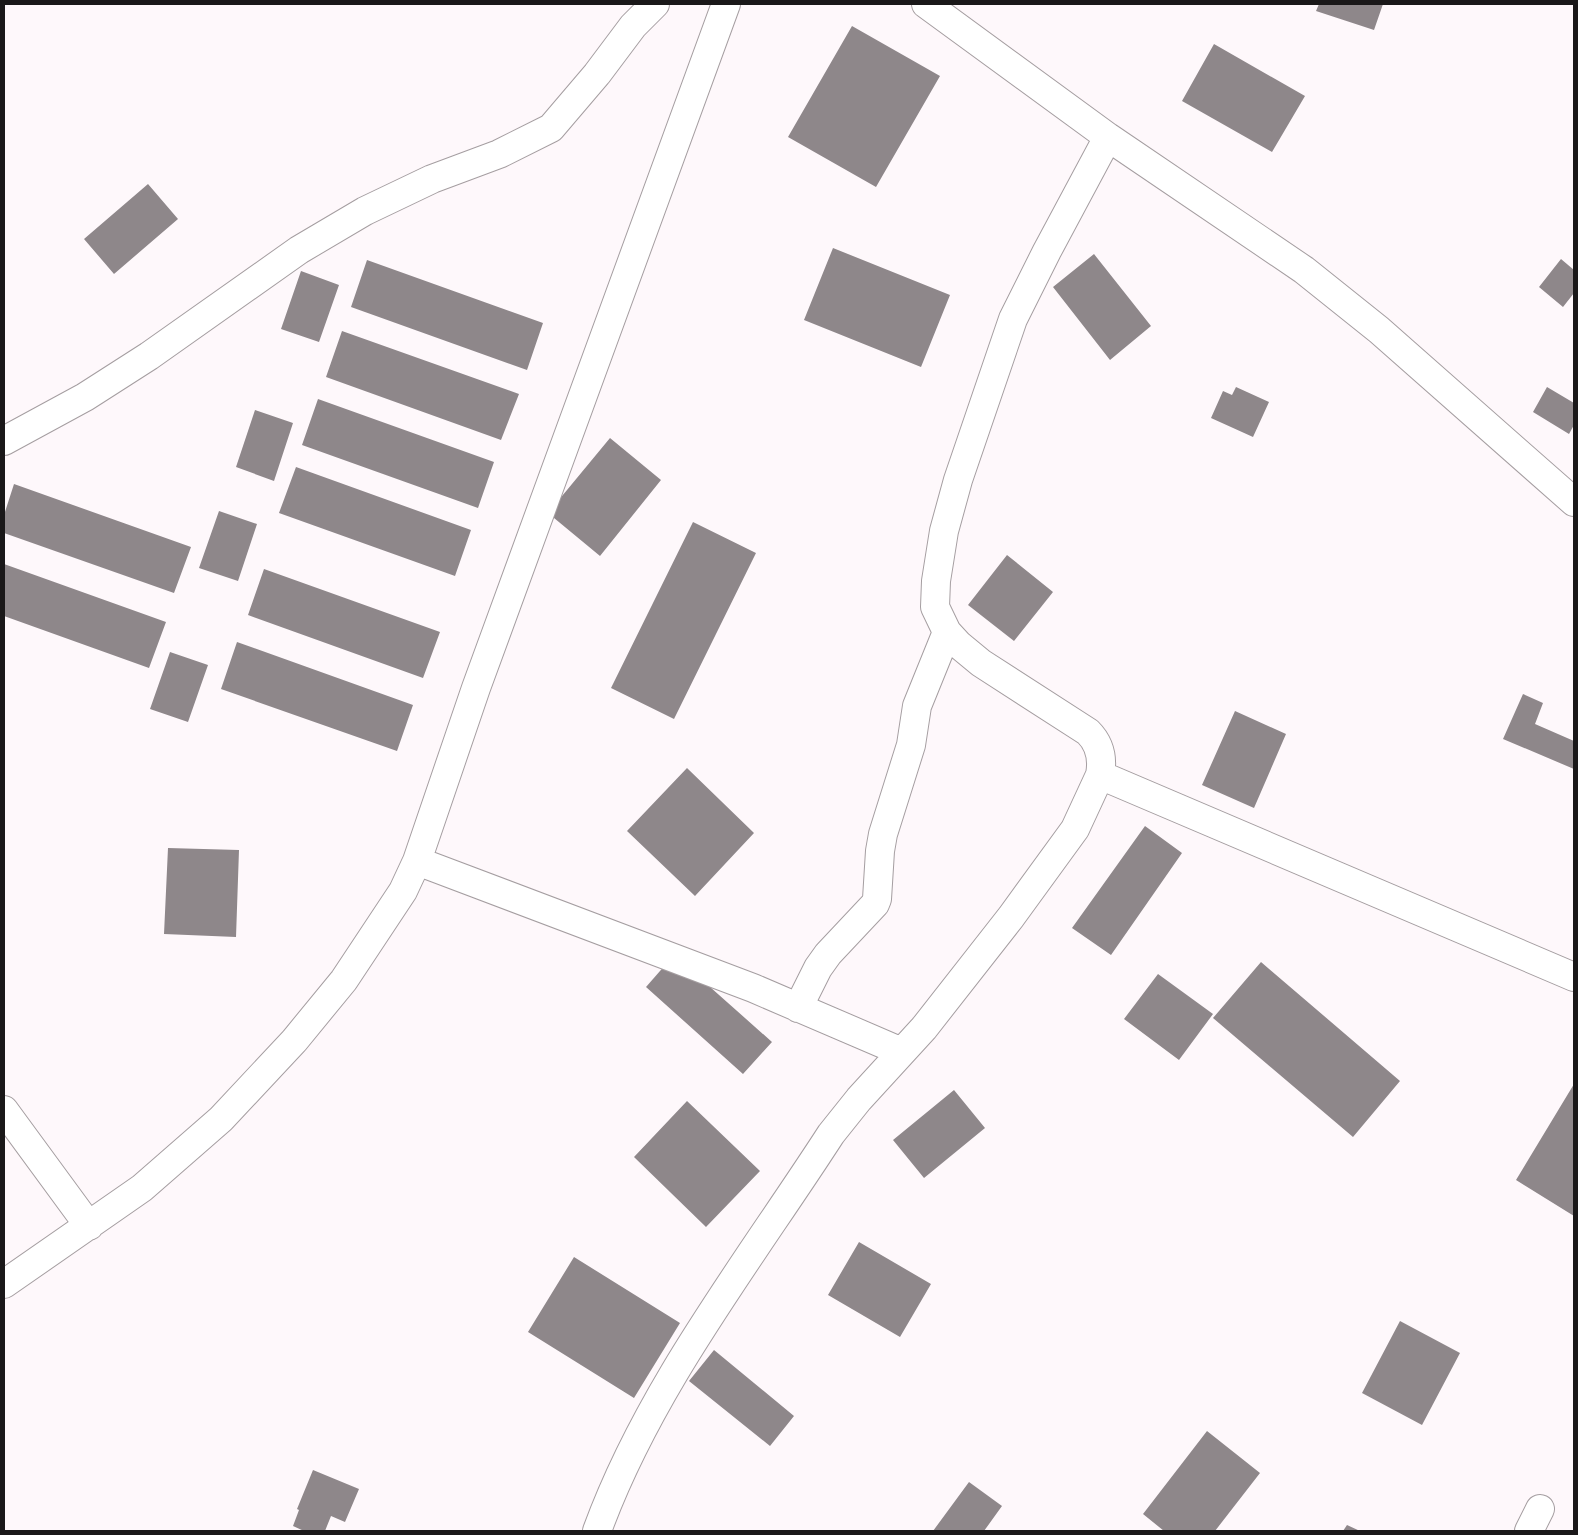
<svg xmlns="http://www.w3.org/2000/svg" width="1578" height="1535" viewBox="0 0 1578 1535" font-family="'Archivo Narrow',sans-serif">
<style>
.building{fill:#8e878a}
.lines{fill:none;stroke-linecap:round;stroke-linejoin:round}
.minor-casing{stroke:#a59ea1;stroke-width:30}
.minor{stroke:#fff;stroke-width:28}
</style>
<rect width="100%" height="100%" fill="#fef8fb"/>
<path class="building" d="M1319 4H1383L1374 30 1316 11Z
M852 26 940 76 876 187 788 137Z
M1214 44 1305 96 1272 152 1182 101Z
M148 184 178 219 114 274 84 239Z
M833 248 950 295 921 367 804 320Z
M1094 254 1151 326 1110 360 1053 287Z
M1561 259 1574 270V293L1563 307 1539 287Z
M367 260 543 323 527 370 351 307Z
M301 271 339 285 319 342 281 329Z
M342 331 519 394 501 440 326 377Z
M1236 387 1269 402 1253 437 1211 418 1223 391 1232 395Z
M1547 387 1574 403V425L1569 434 1533 412Z
M318 399 494 462 478 508 302 445Z
M255 410 293 423 274 481 236 467Z
M610 438 661 480 600 556 548 513Z
M296 467 471 530 455 576 279 513Z
M14 484 191 547 174 593 4 533V515Z
M219 511 257 524 238 581 199 568Z
M693 522 756 553 674 719 611 688Z
M1007 555 1053 592 1014 641 968 605Z
M4 564 166 622 149 668 4 616Z
M264 569 440 632 423 678 248 615Z
M237 642 413 705 397 751 221 689Z
M170 652 208 665 188 722 150 709Z
M1523 694 1543 703 1535 724 1574 741V769L1503 739Z
M1235 711 1286 734 1254 808 1202 785Z
M687 768 754 833 695 896 627 831Z
M1145 826 1182 853 1111 955 1072 928Z
M168 848 239 850 236 937 164 934Z
M674 955 772 1042 743 1074 646 987Z
M1261 962 1400 1081 1353 1137 1213 1018Z
M1158 974 1213 1014 1179 1060 1124 1019Z
M1574 1084V1216L1516 1180Z
M954 1090 985 1128 924 1178 893 1140Z
M687 1101 760 1171 706 1227 634 1157Z
M859 1242 931 1284 900 1337 828 1295Z
M574 1257 680 1323 634 1398 528 1332Z
M1400 1321 1460 1353 1422 1425 1362 1393Z
M714 1350 794 1416 770 1446 689 1381Z
M1207 1431 1260 1473 1215 1531H1164L1143 1514Z
M313 1470 359 1489 345 1522 331 1516 325 1531H304L293 1526 299 1510 297 1509Z
M969 1482 1002 1506 984 1531H933Z
M1347 1525 1360 1531H1343Z"/>
<g class="lines">
<g class="minor-casing">
<path id="minor" d="M926 4 1108 137 1304 270 1379 330 1574 502
M4 441 85 397 149 356 299 250 365 211 432 179 499 154 551 128 597 74 633 26 655 4
M1100 775 1574 977
M417 861 753 988 902 1052
M798 1008 818 968 828 954 875 904 877 899 880 851 883 834 911 745 917 706 947 632
M4 1110 89 1226
M4 1284 142 1188 221 1119 294 1041 344 980 403 891 417 861 476 688 726 4
M597 1531C649 1388 749 1261 831 1134L859 1099 924 1028 1011 917 1075 829 1100 775C1103 759 1100 744 1088 732L981 663 958 644 947 632 935 607 936 581 944 531 958 480 1013 319 1047 251 1108 137
M1529 1531 1540 1509"/>
</g>
<use href="#minor" class="minor"/>
</g>
<rect width="1578" height="1535" fill="none" stroke="#1a1819" stroke-width="10"/>
</svg>
